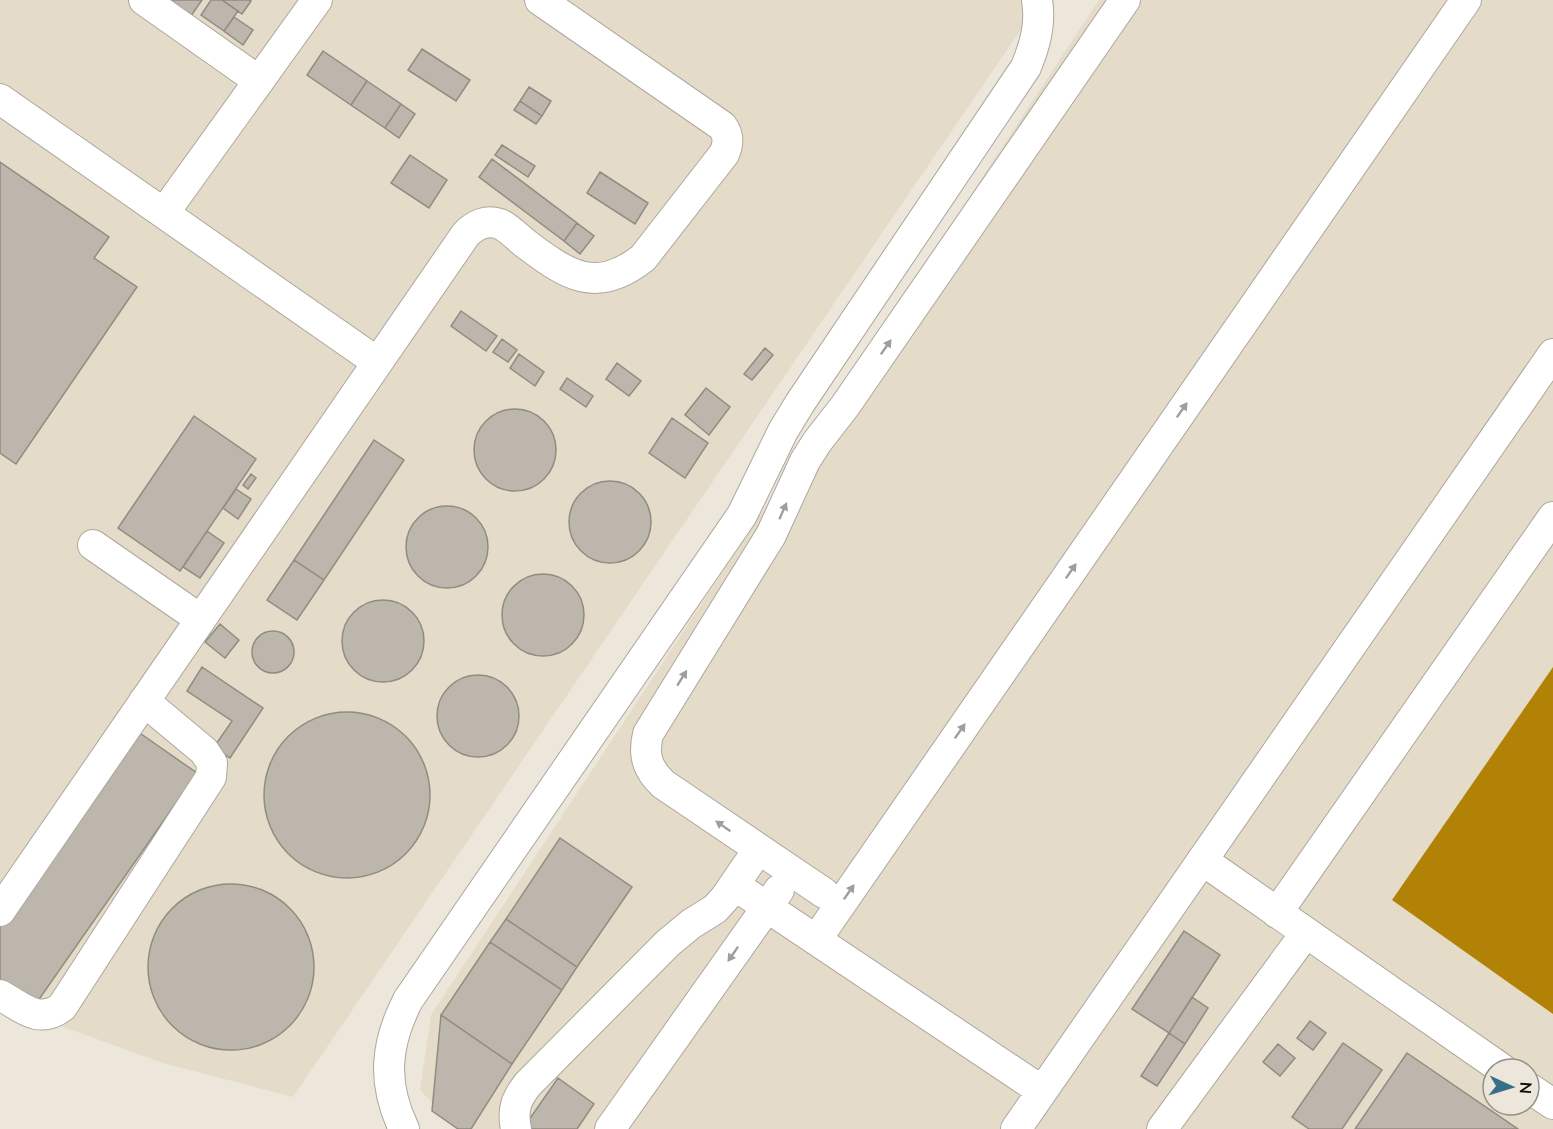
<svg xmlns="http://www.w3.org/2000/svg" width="1553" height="1129" viewBox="0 0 1553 1129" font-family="Mulish,sans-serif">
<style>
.built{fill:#e5dbc9;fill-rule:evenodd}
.water{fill:#b18206}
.building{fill:#bcb6ac;stroke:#918b81;stroke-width:1.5}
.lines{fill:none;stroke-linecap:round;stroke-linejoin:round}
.minor-casing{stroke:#ada79d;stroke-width:32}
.minor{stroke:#fff;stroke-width:30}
.oneway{fill:#9f9e9d}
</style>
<rect width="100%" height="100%" fill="#ece6db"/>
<path class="built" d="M0 0H1020L1026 22 293 1097 163 1063 0 1004Z
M1099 0H1553V667L1392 900 1553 1014V1129H458L420 1090 431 1015ZM1493 1069H1529V1105H1493Z"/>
<path class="water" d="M1553 667V1014L1392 900Z"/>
<path class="building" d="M167 0H202L191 16Z
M211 0H222L238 11 224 31 201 15Z
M222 0H249L251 1 242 14Z
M234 17 253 30 243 45 224 31Z
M422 49 470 80 456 101 408 70Z
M323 51 367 81 351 105 307 75Z
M367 81 401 104 385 128 351 105Z
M529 87 551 101 542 116 520 101Z
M520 101 542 116 536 124 514 110Z
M401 104 415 114 399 138 385 128Z
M502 145 535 166 528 177 495 155Z
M410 155 447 180 429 208 391 183Z
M492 159 577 223 564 241 479 177Z
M0 162 109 237 94 258 137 287 16 464 0 453Z
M600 172 648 203 635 224 587 193Z
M577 223 594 236 580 254 564 241Z
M461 311 497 336 486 351 451 326Z
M502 339 517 350 508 362 493 352Z
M765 348 773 355 752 380 744 374Z
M519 354 544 372 535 386 510 368Z
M617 363 641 381 629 396 606 379Z
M567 378 593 396 586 407 560 389Z
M706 388 730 407 709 435 685 415Z
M474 450a41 41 0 1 1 82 0a41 41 0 1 1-82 0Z
M194 416 256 459 180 571 118 528Z
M672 418 708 443 685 478 649 453Z
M374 440 404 460 324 580 294 560Z
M251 474 256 478 248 489 243 485Z
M569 522a41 41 0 1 1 82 0a41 41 0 1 1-82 0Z
M236 489 251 499 238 519 223 508Z
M406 547a41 41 0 1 1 82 0a41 41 0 1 1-82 0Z
M207 531 224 543 200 578 183 567Z
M294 560 324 580 297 620 267 600Z
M502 615a41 41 0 1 1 82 0a41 41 0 1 1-82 0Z
M342 641a41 41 0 1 1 82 0a41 41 0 1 1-82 0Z
M220 624 239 640 225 658 205 642Z
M252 652a21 21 0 1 1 42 0a21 21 0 1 1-42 0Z
M202 667 263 708 230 758 214 747 232 721 187 691Z
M437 716a41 41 0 1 1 82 0a41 41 0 1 1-82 0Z
M264 795a83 83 0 1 1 166 0a83 83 0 1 1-166 0Z
M134 729 197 773 33 1008 0 985V922Z
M560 838 632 887 577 967 506 919Z
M148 967a83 83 0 1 1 166 0a83 83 0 1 1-166 0Z
M506 919 577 967 562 990 490 942Z
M1184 931 1220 955 1169 1033 1132 1009Z
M490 942 562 990 512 1064 441 1015Z
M1192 997 1208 1008 1185 1044 1169 1033Z
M441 1015 512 1064 471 1129H458L432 1111Z
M1310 1021 1326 1033 1313 1050 1297 1038Z
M1169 1033 1185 1044 1157 1086 1141 1076Z
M1343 1043 1382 1070 1342 1129H1309L1292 1117Z
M1278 1044 1295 1058 1280 1076 1263 1062Z
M1407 1053 1518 1129H1355Z
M558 1078 594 1104 577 1129H526L524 1127Z"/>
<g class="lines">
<g class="minor-casing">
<path id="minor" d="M144 0 259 81
M0 99 377 362
M164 213 317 0
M93 545 200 619
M1202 860 1502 1069
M734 885 1042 1091
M824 893 663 784C647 769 643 755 648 734L771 535 805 461 817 442 845 406 1125 0
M0 911 466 234C475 225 487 219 500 224 509 228 518 238 526 244 567 275 596 295 643 258L724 154C729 143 729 135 722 126L540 0
M1277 913 1553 517
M816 940 1466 0
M0 995C22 1007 38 1025 62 1007L211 777 212 763 204 751 144 701
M1529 1088 1553 1104
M404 1129C382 1083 385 1045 408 1000L742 515 783 431 800 403 1026 67C1035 45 1041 24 1037 0
M516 1129C512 1110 516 1099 528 1084L668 943 691 924 715 909 725 898 758 850
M610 1129 779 890
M1016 1129 1553 354
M1162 1129 1305 934"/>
</g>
<use href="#minor" class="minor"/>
</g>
<defs><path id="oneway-solid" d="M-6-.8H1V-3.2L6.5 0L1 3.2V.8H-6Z" transform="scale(1.5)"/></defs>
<g class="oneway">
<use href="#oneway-solid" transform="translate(886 347) rotate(-55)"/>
<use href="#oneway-solid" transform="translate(1182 410) rotate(-55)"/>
<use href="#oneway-solid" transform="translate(783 511) rotate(-66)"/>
<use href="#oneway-solid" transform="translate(1071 571) rotate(-55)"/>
<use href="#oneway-solid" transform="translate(682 678) rotate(-58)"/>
<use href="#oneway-solid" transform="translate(960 731) rotate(-55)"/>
<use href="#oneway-solid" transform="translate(723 826) rotate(-145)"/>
<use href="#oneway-solid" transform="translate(849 892) rotate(-55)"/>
<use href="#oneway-solid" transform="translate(733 954) rotate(125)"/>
</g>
<g transform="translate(1511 1087) rotate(94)"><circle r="28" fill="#ece6db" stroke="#938f87" stroke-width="1.5"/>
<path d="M0-4.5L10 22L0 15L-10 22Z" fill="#386e89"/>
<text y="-9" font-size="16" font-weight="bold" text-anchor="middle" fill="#0e0c09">N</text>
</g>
</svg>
